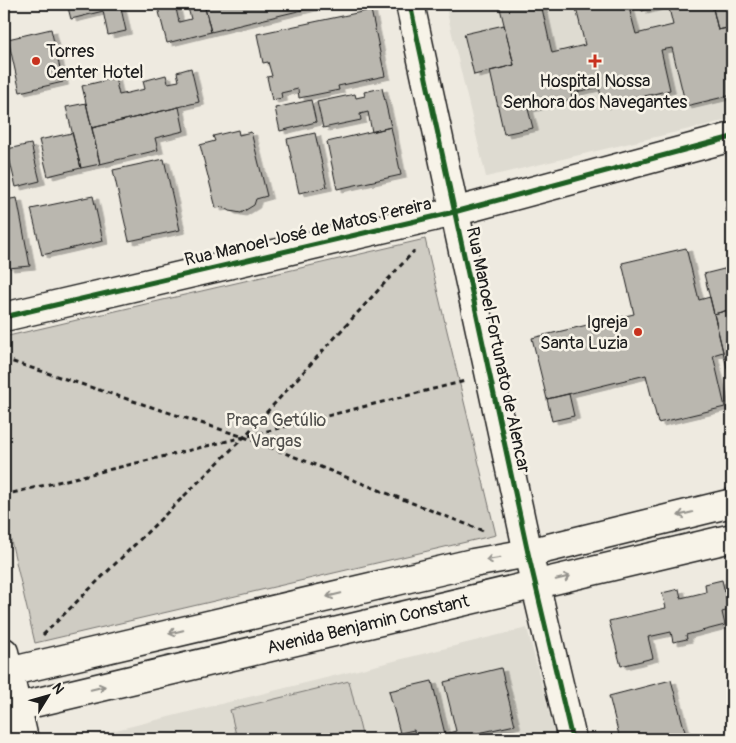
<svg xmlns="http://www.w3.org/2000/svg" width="736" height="743" viewBox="0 0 736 743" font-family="Pangolin,sans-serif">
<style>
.built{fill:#dedbd1}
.green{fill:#cfccc3;stroke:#767470}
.building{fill:#bab7af;stroke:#1c1c1c;filter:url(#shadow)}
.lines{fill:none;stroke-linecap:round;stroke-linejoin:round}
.street-casing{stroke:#1c1c1c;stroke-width:31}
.secondary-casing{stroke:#1c1c1c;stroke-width:31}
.path{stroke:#1c1c1c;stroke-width:3;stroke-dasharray:5 4;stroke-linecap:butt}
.street{stroke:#f7f3e8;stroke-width:28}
.secondary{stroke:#f7f3e8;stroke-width:28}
.cycleway-casing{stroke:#f7f3e8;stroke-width:8}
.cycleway{stroke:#1b5e20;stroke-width:5}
.oneway{stroke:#94928c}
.poi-dot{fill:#c8321e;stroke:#f7f3e8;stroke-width:2}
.labels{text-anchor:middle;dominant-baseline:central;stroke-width:5;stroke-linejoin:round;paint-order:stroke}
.poi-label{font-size:18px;fill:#1c1c1c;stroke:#f7f3e8;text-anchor:start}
.street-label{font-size:18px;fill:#1c1c1c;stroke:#f7f3e8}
.park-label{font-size:18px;fill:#52514e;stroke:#f7f3e8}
</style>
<defs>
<filter id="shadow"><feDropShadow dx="5.5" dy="3" stdDeviation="0" flood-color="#0004"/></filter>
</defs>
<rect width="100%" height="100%" fill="#eeeae0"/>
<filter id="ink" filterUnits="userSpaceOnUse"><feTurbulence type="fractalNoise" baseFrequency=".02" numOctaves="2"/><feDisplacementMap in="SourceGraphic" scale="10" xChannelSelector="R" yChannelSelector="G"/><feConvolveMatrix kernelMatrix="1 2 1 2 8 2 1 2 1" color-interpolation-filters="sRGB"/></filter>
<g filter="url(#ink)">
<path class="built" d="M445 4H732V119L486 177Z
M527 628 556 739H80Z"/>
<path class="green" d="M425 239 496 535 35 643 4 511V337Z
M349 681 363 739H237L230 710Z"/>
<path class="building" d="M67 4H120L126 31 108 35 103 11 71 19Z
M157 4H175L179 22 191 19 187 4H204L211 32 167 43Z
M204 4H327L211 32Z
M499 4H541L552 53 585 45 575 4H628L636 34 673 25 668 4H712L718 30 732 27V95L686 106 672 48 661 50 670 90 603 106 599 87 571 93 572 99 528 109 533 128 504 134 490 71 514 65Z
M640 4H660L661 6 642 11Z
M712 4H732V27L718 30Z
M371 10 385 76 338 86 339 90 299 98 298 89 281 93 282 98 272 100 267 77 272 76 268 62 263 63 257 34Z
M504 25 514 65 474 75 464 34Z
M51 29 63 82 20 92 8 39Z
M191 68 199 102 92 128 82 86 115 78 119 95 145 89 143 81 166 75 168 83 179 81 177 72Z
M382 88 391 127 372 132 368 112 360 114 361 120 323 128 317 102 355 94 356 98 365 96 364 92Z
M311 100 316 122 280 131 275 108Z
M86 103 100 164 81 168 66 107Z
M179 107 184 131 155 138 158 150 100 164 92 128Z
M391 127 401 175 337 189 327 142Z
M238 130 239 135 251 132 267 196 256 199 254 205 241 213 230 211 224 207 216 208 200 145 215 141 213 136Z
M72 133 81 168 48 176 39 140Z
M315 133 327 187 299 193 287 139Z
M31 144 40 181 16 187 7 149Z
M164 159 180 230 129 241 113 170Z
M93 196 103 241 42 255 31 209Z
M17 198 30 266 8 268 6 254 4 255V200Z
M732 206V239L725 208Z
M686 248 699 300 710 297 723 352 713 355 725 407 658 423 646 375 547 399 532 338 634 314 622 263Z
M732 267V309L714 314 704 274Z
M732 309V389L714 314Z
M569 394 574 416 552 421 547 399Z
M722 580 729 610 722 612 725 625 686 635 687 639 673 642 671 632 648 637 653 658 621 666 609 621 666 608 662 593 679 589 681 598 706 592 705 584Z
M501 668 515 725 474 734 476 739H416L414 730 400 733 389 691 432 681 445 734 456 731 444 682Z
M671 680 687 739H620L609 696Z"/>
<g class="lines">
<g class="street-casing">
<path id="street" d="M410 4 528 553 572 739
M4 317 454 212 732 137
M4 652 24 739"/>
</g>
<g class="secondary-casing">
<g id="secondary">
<path d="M4 673 473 563 528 553 732 503"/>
<path id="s1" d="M4 710 732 538"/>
</g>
</g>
<path class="path" d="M4 359 244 437 486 532
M4 495 244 437 465 381
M43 635 244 437 414 251"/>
<use href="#street" class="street"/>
<use href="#secondary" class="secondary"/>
<g class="cycleway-casing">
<path id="cycleway" d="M410 4 528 553 572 739
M4 317 454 212 732 137"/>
</g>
<use href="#cycleway" class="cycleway"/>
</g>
<defs><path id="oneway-shaft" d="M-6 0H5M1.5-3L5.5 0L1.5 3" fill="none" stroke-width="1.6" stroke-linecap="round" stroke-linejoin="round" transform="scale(1.25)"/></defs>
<g class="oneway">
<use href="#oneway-shaft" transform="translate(685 514) rotate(166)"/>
<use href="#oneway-shaft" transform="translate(493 559) rotate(170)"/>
<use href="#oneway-shaft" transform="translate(563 578) rotate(-13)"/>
<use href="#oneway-shaft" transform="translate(334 595) rotate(167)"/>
<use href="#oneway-shaft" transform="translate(176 632) rotate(167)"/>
<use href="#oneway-shaft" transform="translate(98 688) rotate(-13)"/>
</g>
</g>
<g class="poi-dot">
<circle cx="36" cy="61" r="5"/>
<path d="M592.5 53.5h5v5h5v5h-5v5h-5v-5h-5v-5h5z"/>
<circle cx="638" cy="332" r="5"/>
</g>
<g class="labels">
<g class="poi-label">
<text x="46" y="51">Torres<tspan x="46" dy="21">Center Hotel</tspan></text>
<text x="595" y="81" text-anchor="middle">Hospital Nossa<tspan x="595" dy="21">Senhora dos Navegantes</tspan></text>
<text x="628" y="322" text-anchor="end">Igreja<tspan x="628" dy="21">Santa Luzia</tspan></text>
</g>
<g class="street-label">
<text transform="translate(308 232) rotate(-13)">Rua Manoel José de Matos Pereira</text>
<text transform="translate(498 350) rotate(78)">Rua Manoel Fortunato de Alencar</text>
<text stroke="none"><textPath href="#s1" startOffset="374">Avenida Benjamin Constant</textPath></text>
</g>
<g class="park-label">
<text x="276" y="420">Praça Getúlio<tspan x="276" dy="21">Vargas</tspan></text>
</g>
</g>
<rect width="736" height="743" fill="none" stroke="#f7f3e8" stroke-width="20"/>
<rect x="10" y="10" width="716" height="723" fill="none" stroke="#1c1c1c" stroke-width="2" filter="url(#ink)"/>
<g transform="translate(48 696) rotate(53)" stroke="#f7f3e8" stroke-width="4" paint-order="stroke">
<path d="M0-4L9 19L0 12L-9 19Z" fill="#1c1c1c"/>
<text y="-8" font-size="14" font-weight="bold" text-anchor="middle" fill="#1c1c1c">N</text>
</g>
</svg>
